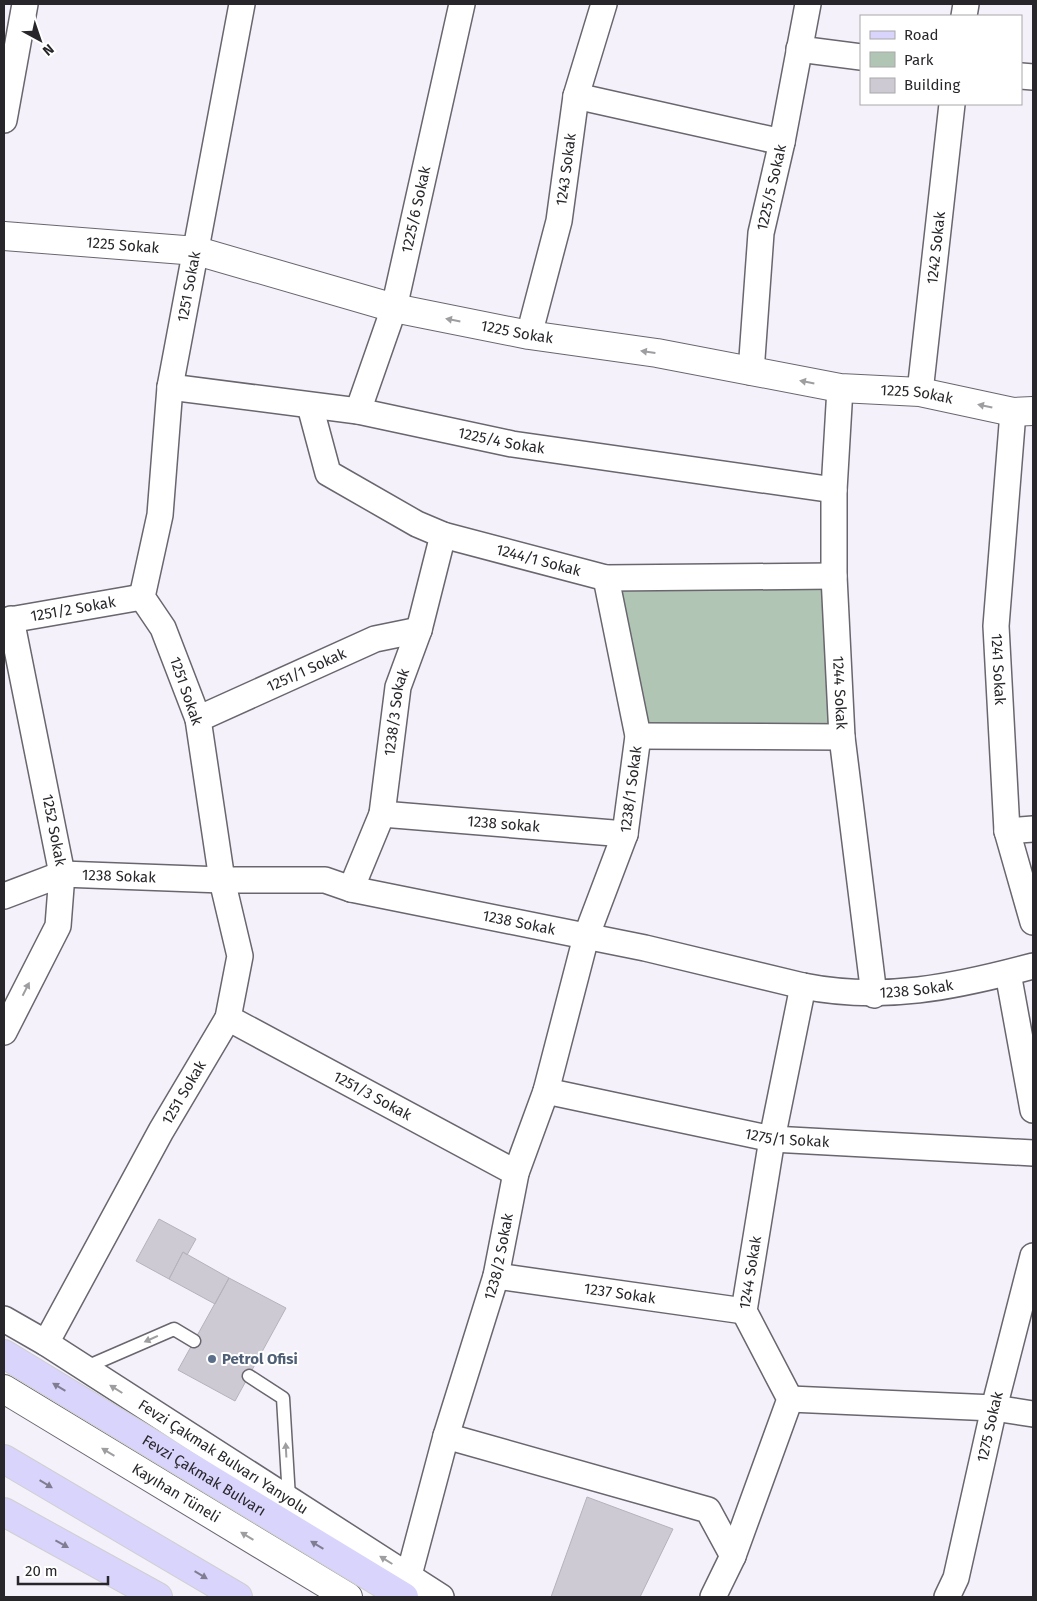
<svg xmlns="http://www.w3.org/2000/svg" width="1037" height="1601" viewBox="0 0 1037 1601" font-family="'Fira Sans',sans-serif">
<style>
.green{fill:#b1c5b5}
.building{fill:#cecad4;stroke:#b6b2bc}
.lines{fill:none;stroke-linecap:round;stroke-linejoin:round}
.service-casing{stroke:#69666e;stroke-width:15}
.minor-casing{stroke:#69666e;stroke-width:28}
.tertiary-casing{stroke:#69666e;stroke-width:30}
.secondary-casing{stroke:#69666e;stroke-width:30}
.primary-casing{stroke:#d0cfd0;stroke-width:30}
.service{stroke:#fff;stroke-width:12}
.minor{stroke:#fff;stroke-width:25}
.tertiary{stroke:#fff;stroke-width:28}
.secondary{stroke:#fff;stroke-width:28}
.primary{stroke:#d9d4fc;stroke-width:28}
.oneway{fill:#9e9d9f}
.oneway2{fill:#807d93}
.service-dot{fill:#5c6f8a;stroke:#fff;stroke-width:2}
.labels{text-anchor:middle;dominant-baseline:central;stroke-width:4;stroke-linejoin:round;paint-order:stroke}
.street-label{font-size:15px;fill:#28262a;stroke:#fff}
.service-label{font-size:15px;font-weight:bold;fill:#4e5e75;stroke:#fff;text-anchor:start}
</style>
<rect width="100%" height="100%" fill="#f4f1fb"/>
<path class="green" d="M834 576 842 737 638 736 606 578Z"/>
<path class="building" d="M159 1219 196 1239 187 1255 183 1252 169 1279 136 1261Z
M183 1252 229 1278 215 1304 169 1279Z
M229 1278 286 1308 235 1401 178 1370Z
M587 1497 673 1529 640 1597H551Z"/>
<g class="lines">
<g class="service-casing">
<path id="service" d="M84 1368 174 1329 194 1341
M249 1376 283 1398 289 1498"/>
</g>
<g class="minor-casing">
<g id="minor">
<path d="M964 16 966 4"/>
<path d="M799 49 861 57"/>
<path d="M1021 76 1033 77"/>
<path d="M576 96 782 142"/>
<path d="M4 120 25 4"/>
<path id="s1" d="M529 335 559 221 576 96 604 4"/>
<path id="s2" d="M751 372 761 233 782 142 808 4"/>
<path id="s3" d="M170 387 358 411 512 444 834 490"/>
<path id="s4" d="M840 388 834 490V576L842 737 874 995"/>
<path id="s5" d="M920 392 952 104"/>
<path id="s6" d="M310 406 328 473 417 524 443 535 606 578 834 576"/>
<path id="s7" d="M358 411 394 308 462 4"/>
<path id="s8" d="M1013 412 996 626 1007 831 1033 922"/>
<path id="s9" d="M4 621 142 597"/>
<path id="s10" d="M198 719 375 639 419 630"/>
<path d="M638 736 842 737"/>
<path id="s11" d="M382 814 625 834"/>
<path d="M1007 831 1033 829"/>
<path id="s12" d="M351 889 382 814 398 687 419 630 443 535"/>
<path id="s13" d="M4 896 62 874 222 880H325L351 889 645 948 803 986C883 1002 955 987 1033 966"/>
<path d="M1008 973 1033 1110"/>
<path id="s14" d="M228 1018 516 1173"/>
<path d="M4 1032 58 926 62 874 11 619"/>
<path id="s15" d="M546 1091 772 1139 1033 1153"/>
<path id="s16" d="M496 1276 744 1311"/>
<path id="s17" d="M4 1319 46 1343 441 1597"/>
<path id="s18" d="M46 1343 161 1131 228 1018 240 956 222 880 198 719 163 628 142 597 160 515 170 387 242 4"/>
<path d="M790 1399 994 1408 1033 1414"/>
<path d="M446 1436 708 1510 733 1556"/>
<path id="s19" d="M409 1575 446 1436 496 1276 516 1173 546 1091 586 937 625 834 638 736 606 578"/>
<path id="s20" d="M713 1597 733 1556 790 1399 744 1311 772 1139 803 986"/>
<path id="s21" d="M947 1597 956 1578 994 1408 1033 1256"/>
</g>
</g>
<g class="tertiary-casing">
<g id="tertiary">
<path id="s22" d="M4 236 197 251 394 308 529 335 657 353 840 388 920 392 1013 412 1033 411"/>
</g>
</g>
<g class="secondary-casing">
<g id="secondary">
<path id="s23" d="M4 1389 348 1597"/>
</g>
</g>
<g class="primary-casing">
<g id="primary">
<path id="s24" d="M4 1354 404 1597"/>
<path d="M4 1459 238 1597"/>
<path d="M4 1512 158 1597"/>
</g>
</g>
<use href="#service" class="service"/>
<use href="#minor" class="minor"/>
<use href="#tertiary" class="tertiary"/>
<use href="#secondary" class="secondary"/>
<use href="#primary" class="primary"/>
</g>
<defs><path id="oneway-solid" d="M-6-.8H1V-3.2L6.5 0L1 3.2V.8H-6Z" transform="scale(1.25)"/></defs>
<g class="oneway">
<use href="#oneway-solid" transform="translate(453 320) rotate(-169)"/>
<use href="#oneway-solid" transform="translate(648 352) rotate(-172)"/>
<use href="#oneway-solid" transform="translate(807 382) rotate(-169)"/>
<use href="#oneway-solid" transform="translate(985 406) rotate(-168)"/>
<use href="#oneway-solid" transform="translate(26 989) rotate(-63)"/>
<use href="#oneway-solid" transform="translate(151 1339) rotate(156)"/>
<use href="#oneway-solid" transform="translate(116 1389) rotate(-148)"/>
<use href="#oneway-solid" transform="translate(286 1450) rotate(-93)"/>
<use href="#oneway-solid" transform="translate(108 1452) rotate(-149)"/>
<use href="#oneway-solid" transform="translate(247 1536) rotate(-149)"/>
<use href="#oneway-solid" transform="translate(386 1560) rotate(-148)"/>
</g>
<g class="oneway2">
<use href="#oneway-solid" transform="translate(59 1387) rotate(-149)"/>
<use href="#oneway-solid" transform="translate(46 1484) rotate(31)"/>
<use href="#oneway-solid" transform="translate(62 1544) rotate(29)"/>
<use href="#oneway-solid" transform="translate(317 1545) rotate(-149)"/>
<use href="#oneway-solid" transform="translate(201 1575) rotate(31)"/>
</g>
<circle class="service-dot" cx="212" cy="1359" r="5"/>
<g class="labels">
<g class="street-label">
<text stroke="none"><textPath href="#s1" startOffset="170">1243 Sokak</textPath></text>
<text stroke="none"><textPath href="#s2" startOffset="186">1225/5 Sokak</textPath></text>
<text stroke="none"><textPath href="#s7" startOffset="210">1225/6 Sokak</textPath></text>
<text stroke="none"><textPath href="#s22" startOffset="119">1225 Sokak</textPath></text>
<text stroke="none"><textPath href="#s5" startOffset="145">1242 Sokak</textPath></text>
<text stroke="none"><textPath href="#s18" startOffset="1126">1251 Sokak</textPath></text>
<text stroke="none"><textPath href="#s22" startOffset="524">1225 Sokak</textPath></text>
<text stroke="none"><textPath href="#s22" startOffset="929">1225 Sokak</textPath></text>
<text stroke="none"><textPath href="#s3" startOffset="336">1225/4 Sokak</textPath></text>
<text stroke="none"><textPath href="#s6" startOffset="299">1244/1 Sokak</textPath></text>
<text stroke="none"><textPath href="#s9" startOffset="70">1251/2 Sokak</textPath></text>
<text stroke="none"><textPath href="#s8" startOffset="258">1241 Sokak</textPath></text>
<text stroke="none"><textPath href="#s10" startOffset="119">1251/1 Sokak</textPath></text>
<text transform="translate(186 691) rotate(71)">1251 Sokak</text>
<text stroke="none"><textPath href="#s4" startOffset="305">1244 Sokak</textPath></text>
<text stroke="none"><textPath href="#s12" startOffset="184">1238/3 Sokak</textPath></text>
<text stroke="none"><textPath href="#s19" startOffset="818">1238/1 Sokak</textPath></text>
<text stroke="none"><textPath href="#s11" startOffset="122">1238 sokak</textPath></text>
<text transform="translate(54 830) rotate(79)">1252 Sokak</text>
<text stroke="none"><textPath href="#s13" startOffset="119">1238 Sokak</textPath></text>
<text stroke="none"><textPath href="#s13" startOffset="524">1238 Sokak</textPath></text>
<text stroke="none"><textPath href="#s13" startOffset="929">1238 Sokak</textPath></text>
<text stroke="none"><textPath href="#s18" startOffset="286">1251 Sokak</textPath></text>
<text stroke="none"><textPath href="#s14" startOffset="164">1251/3 Sokak</textPath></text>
<text stroke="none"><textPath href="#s15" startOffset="246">1275/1 Sokak</textPath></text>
<text stroke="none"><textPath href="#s19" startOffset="331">1238/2 Sokak</textPath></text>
<text stroke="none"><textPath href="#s20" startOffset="351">1244 Sokak</textPath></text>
<text stroke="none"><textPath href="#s16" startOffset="125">1237 Sokak</textPath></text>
<text stroke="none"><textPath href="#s21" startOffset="176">1275 Sokak</textPath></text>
<text stroke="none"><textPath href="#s17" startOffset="259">Fevzi Çakmak Bulvarı Yanyolu</textPath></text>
<text stroke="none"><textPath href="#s24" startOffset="234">Fevzi Çakmak Bulvarı</textPath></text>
<text stroke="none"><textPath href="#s23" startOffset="201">Kayıhan Tüneli</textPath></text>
</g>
<g class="service-label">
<text x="222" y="1359">Petrol Ofisi</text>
</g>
</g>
<rect width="1037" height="1601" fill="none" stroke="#28262a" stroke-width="10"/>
<rect x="860" y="15" width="162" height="90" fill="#ffffff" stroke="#a9a8aa"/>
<rect x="870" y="31" width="25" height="8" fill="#d9d4fc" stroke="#a9a8aa"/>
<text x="904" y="40" font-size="15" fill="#28262a">Road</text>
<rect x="870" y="52" width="25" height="15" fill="#b1c5b5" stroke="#a9a8aa"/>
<text x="904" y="65" font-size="15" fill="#28262a">Park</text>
<rect x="870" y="78" width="25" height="15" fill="#cecad4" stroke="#a9a8aa"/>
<text x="904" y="90" font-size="15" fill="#28262a">Building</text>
<g transform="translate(40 40) rotate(140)" stroke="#ffffff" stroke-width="4" paint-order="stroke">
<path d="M0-4L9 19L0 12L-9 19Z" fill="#28262a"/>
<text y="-8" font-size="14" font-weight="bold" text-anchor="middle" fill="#28262a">N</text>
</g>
<path d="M18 1576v8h90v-8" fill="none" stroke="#28262a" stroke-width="2.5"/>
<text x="25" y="1576" font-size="15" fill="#28262a" stroke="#ffffff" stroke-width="4" paint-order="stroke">20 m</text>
</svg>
